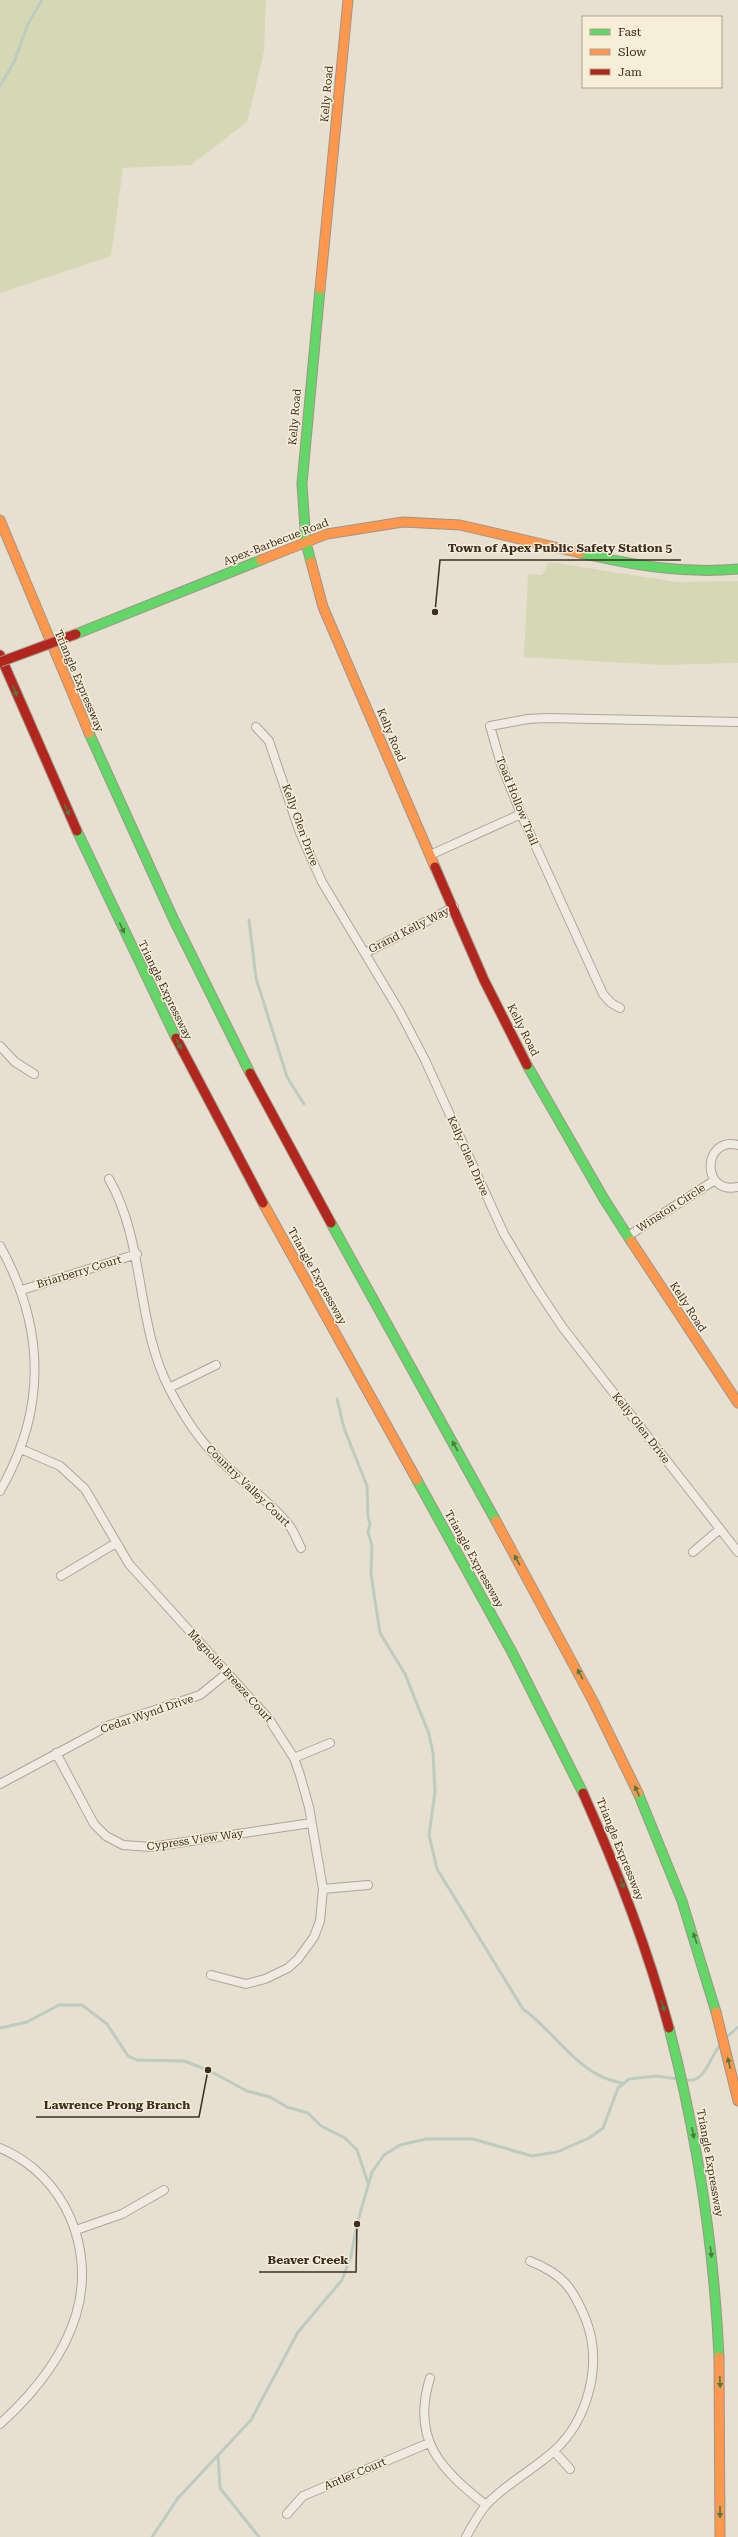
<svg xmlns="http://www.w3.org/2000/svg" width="738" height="2537" viewBox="0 0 738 2537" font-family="'Roboto Serif',serif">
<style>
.green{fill:#d6d7b3}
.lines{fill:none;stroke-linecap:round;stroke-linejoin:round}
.stream{stroke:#bcccc2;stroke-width:3}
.street-casing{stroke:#ada599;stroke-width:10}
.fast-casing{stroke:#9c958a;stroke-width:11}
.slow-casing{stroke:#9c958a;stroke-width:11}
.jam-casing{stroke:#9c958a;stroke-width:11}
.street{stroke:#efebe3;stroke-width:8}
.fast{stroke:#63d668;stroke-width:9}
.slow{stroke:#ff974d;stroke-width:9}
.jam{stroke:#b3261e;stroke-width:9}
.jam-bridge-casing{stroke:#9c958a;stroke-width:11;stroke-linecap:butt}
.jam-bridge{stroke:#b3261e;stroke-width:9}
.oneway{fill:#4e7a40}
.labels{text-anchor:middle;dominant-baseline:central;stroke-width:3;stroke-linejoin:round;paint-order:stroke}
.street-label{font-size:11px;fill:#3d2e20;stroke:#f7eed8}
.leader{fill:none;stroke:#3d2e20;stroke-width:1.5}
.callout-dot{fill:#3d2e20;stroke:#f7eed8;stroke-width:1.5}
.callout-label{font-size:12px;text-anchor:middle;font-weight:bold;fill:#3d2e20;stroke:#f7eed8;stroke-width:3;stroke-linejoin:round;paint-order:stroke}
</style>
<rect width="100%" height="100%" fill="#e7e0d1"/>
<path class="green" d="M0 0H266L264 51 247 122 191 165 123 168 111 256 0 293Z
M549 562 677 582 738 581V663L661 665 524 657 528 574 542 575Z"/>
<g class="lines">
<path class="stream" d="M0 86 14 62 28 24 42 0
M249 920 256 978 287 1077 304 1104
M337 1399 344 1428 367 1486 368 1517 370 1524 368 1532 372 1545 371 1574 380 1633 405 1674 429 1734 433 1753 435 1792 429 1835 437 1869 523 2009C557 2033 578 2076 622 2083
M0 2028 27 2022 59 2005H82L107 2024 128 2056 137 2060 184 2061 208 2070 247 2091 270 2097 287 2107 308 2113 321 2126 345 2138 357 2150 368 2183
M728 2036 738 2027
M687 2080C705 2083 710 2057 720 2045
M218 2455 220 2488 259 2537
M152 2537 178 2498 251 2420 298 2332 342 2280 351 2256 357 2224 372 2172 384 2155 400 2145 426 2139H473L532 2156 557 2152 589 2138 603 2128 618 2088 629 2079 656 2076 677 2079"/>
<g class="street-casing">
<path id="street" d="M256 727 269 741 300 833 322 882 400 1012 425 1060 504 1234 535 1286 563 1328 738 1552
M430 855 521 814
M365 953 454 907
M620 1008 611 1003 603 994 521 814 501 764 490 726 528 719 547 718 738 722
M0 1046 15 1062 34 1074
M738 1145C703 1136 700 1195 738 1187
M109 1179C146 1244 135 1323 170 1390 183 1415 197 1438 217 1457 238 1479 271 1502 288 1524 294 1531 297 1540 301 1548
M628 1236 715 1180
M0 1246C45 1327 47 1410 0 1491
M22 1290 137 1254
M169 1388 216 1365
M21 1449 60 1466 85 1489 129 1564 269 1719 294 1758 300 1775 309 1807 323 1889 320 1921 314 1937 298 1959 288 1968 265 1979 246 1984 211 1975
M693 1552 720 1529
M61 1576 116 1543
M56 1753 94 1824 106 1836 123 1845 151 1847 311 1823
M294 1758 330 1743
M0 1784 110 1725 200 1695 227 1673
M323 1889 368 1885
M0 2148C65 2175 96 2249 76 2315 63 2358 32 2395 0 2424
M76 2230 122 2214 164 2190
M430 2378C411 2439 440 2469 486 2505
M554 2451 570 2469
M287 2514 303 2496 429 2443
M466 2537C472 2526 479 2513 487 2504 507 2483 533 2470 554 2451 588 2420 603 2364 586 2320 573 2288 563 2274 530 2261"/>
</g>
<g class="fast-casing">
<path id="fast" d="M580 553C633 565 683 574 738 569
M311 562 306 543 302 484 320 289
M76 634 261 560
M89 733 173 918 250 1073
M77 831 176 1038
M527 1065 604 1199 631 1241
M331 1223 496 1521
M417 1480 512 1652 583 1793
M638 1793 682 1901 716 2012
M669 2028C697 2136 714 2245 719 2357"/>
</g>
<g class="slow-casing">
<path id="slow" d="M320 289 348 0
M0 520 89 733
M261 560 327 534 403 522 460 525 580 553
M311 562 323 607 435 867
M263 1203 417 1480
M631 1241 738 1403
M496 1521 593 1701 638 1793
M716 2012 738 2101
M719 2357 720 2537"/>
</g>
<g class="jam-casing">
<path id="jam" d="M0 655 77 831
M435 867 484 980 527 1065
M176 1038 263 1203
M250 1073 331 1223
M583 1793C617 1869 647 1947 669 2028"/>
</g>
<use href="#street" class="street"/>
<use href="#fast" class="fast"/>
<use href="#slow" class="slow"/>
<use href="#jam" class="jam"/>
<g class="jam-bridge-casing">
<path id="jam-bridge" d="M0 662 76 634"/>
</g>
<use href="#jam-bridge" class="jam-bridge"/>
</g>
<defs><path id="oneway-solid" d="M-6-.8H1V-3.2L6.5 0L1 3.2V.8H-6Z"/></defs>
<g class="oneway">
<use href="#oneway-solid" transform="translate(15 691) rotate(67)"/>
<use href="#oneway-solid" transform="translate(67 810) rotate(66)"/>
<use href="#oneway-solid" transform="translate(122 928) rotate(65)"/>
<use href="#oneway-solid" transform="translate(179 1044) rotate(63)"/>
<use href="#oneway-solid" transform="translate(455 1446) rotate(-119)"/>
<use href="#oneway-solid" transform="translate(517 1560) rotate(-119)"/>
<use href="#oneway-solid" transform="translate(580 1674) rotate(-118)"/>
<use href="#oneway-solid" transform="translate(637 1791) rotate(-113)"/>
<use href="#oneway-solid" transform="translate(622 1883) rotate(69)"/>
<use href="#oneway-solid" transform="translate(695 1938) rotate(-108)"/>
<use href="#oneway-solid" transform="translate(663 2006) rotate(74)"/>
<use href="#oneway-solid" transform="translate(729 2063) rotate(-103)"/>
<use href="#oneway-solid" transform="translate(693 2133) rotate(79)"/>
<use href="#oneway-solid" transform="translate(711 2252) rotate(83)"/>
<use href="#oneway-solid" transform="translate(720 2382) rotate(88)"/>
<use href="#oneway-solid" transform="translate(720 2512) rotate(90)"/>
</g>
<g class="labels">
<g class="street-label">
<text transform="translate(327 94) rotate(-85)">Kelly Road</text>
<text transform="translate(295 417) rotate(-85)">Kelly Road</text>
<text transform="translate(276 542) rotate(-21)">Apex-Barbecue Road</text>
<text transform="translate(79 681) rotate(67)">Triangle Expressway</text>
<text transform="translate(391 735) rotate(67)">Kelly Road</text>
<text transform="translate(517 801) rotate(68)">Toad Hollow Trail</text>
<text transform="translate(300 825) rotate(70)">Kelly Glen Drive</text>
<text transform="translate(409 930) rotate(-27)">Grand Kelly Way</text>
<text transform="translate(165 990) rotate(64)">Triangle Expressway</text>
<text transform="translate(523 1030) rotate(63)">Kelly Road</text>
<text transform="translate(468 1156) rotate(66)">Kelly Glen Drive</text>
<text transform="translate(671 1208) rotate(-33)">Winston Circle</text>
<text transform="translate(79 1272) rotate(-17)">Briarberry Court</text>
<text transform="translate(317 1276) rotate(61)">Triangle Expressway</text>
<text transform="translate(688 1307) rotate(57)">Kelly Road</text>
<text transform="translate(641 1428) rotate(52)">Kelly Glen Drive</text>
<text transform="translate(248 1486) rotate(44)">Country Valley Court</text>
<text transform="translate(474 1559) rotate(61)">Triangle Expressway</text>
<text transform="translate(230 1676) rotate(48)">Magnolia Breeze Court</text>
<text transform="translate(147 1714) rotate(-19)">Cedar Wynd Drive</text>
<text transform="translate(195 1840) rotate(-8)">Cypress View Way</text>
<text transform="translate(620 1849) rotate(68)">Triangle Expressway</text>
<text transform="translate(710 2163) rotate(80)">Triangle Expressway</text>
<text transform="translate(355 2474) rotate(-23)">Antler Court</text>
</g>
</g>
<path class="leader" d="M435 612L440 560H681M208 2070L199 2117H36M357 2224L356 2272H259"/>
<g class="callout-dot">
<circle cx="435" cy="612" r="4"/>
<circle cx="208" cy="2070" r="4"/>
<circle cx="357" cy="2224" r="4"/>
</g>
<g class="callout-label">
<text x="560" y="552">Town of Apex Public Safety Station 5</text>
<text x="117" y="2109">Lawrence Prong Branch</text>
<text x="308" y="2264">Beaver Creek</text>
</g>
<rect x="582" y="16" width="140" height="72" fill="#f7eed8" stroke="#ada18e"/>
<rect x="590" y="29" width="20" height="6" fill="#63d668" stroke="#ada18e"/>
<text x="618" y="36" font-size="12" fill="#3d2e20">Fast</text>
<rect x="590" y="49" width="20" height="6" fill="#ff974d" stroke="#ada18e"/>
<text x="618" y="56" font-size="12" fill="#3d2e20">Slow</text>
<rect x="590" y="69" width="20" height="6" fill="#b3261e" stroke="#ada18e"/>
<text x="618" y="76" font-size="12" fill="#3d2e20">Jam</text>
</svg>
